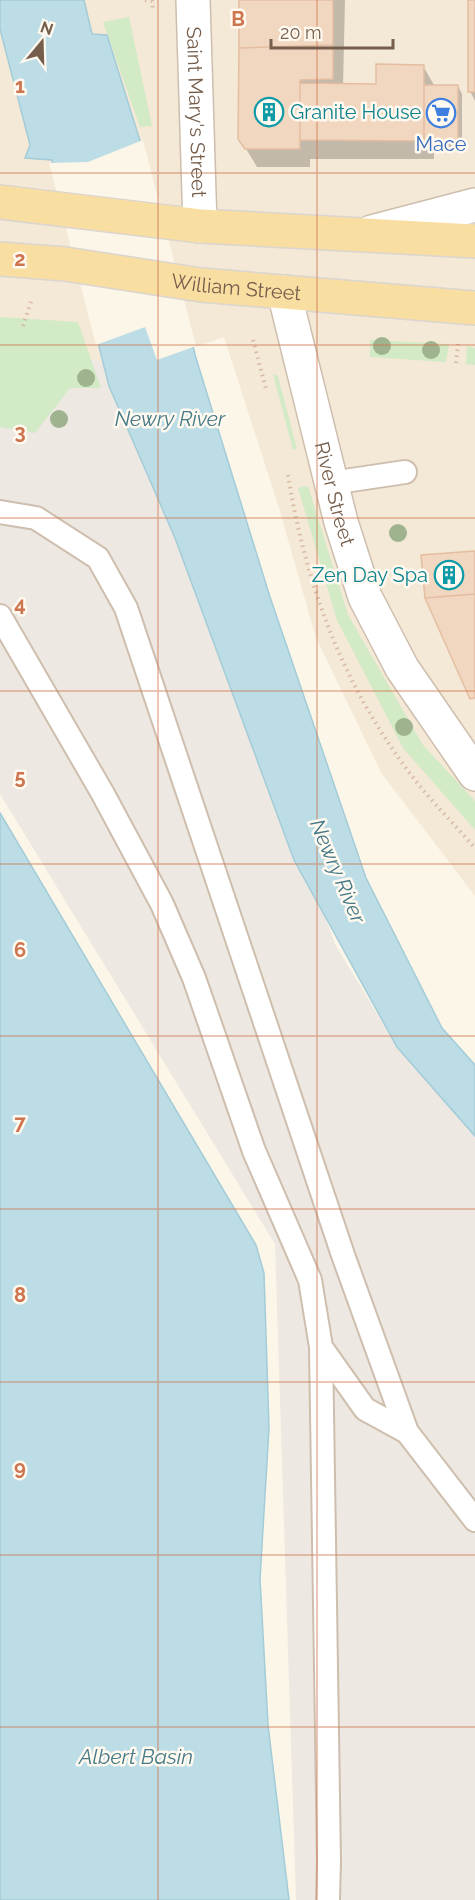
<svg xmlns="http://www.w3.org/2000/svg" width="475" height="1900" viewBox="0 0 475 1900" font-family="Raleway,sans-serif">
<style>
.residential{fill:#f4e8d6}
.industrial{fill:#ede8e1}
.green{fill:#d2eac6}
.water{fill:#bcdde6;stroke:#a3ccd8;stroke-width:1.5}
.pier{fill:#fcf6e8}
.shadow{fill:#0003}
.building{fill:#f1d7c0;stroke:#e4bea1;stroke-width:1.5}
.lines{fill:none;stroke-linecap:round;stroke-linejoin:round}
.service-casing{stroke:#cebeae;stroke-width:26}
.minor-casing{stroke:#cebeae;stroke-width:36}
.tertiary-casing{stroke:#cebeae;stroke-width:36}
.primary-casing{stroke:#dbd5d0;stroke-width:36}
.path{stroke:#d7baa3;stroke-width:4;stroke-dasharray:1.5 4.5;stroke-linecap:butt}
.service{stroke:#fff;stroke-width:22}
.minor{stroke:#fff;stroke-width:33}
.tertiary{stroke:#fff;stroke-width:33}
.primary{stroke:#f9dea2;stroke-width:33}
.tree{fill:#9eb38e}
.grid{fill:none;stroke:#ce744f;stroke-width:1.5;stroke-opacity:0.55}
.labels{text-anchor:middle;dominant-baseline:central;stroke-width:5;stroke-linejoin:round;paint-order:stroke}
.culture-label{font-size:20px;fill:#0d838f;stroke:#fff9ef;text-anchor:start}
.street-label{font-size:20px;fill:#765e4c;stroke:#fff9ef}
.shop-label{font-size:20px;fill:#366cbe;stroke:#fff9ef}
.water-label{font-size:21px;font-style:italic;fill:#467a89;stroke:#fff9ef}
.grid-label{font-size:20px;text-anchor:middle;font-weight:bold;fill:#ce744f;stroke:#fff9ef;stroke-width:5;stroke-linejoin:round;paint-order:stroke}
</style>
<rect width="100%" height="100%" fill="#fcf6e8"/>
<path class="residential" d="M0 0H475V896L382 774 316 638 279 508 224 337 157 360 114 362 0 353Z"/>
<path class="industrial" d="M0 353 114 362 169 485 335 944 397 1047 475 1135V1900H296L275 1244 0 794Z"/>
<path class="green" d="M129 17 152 126 140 127 103 22Z
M0 317 78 322 101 388H70L35 433 0 427Z
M370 340 449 344 446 362 370 357Z
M467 346 475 348V365L466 364Z
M273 374 278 376 297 449 293 450Z
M308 486 348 615 423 745 475 801V830L403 748 337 620 298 488Z"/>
<path class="water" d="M0 0H84L92 34 107 35 141 144 196 358 270 597 366 878 442 1028 475 1065V1136L397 1047 294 860 175 538 109 386 52 160 25 158 30 145 0 29Z
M0 813 256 1245 264 1273 269 1428 260 1579 268 1725 289 1900H0Z"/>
<path class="pier" d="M143 140 196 346 157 360 145 327 96 345 49 163 88 162Z"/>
<path class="shadow" d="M241 0H345L343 85H377L423 66 434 85 458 86 462 94V149L434 148V159H310V167H257L240 139Z
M470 0H475V101L470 91Z"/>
<path class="building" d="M239 0H333V45L239 48Z
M468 0H475V92H468Z
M333 45V79L300 80V149H245L238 139 239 48Z
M376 64 424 65V141L300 140V83L376 84Z
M424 85H458V141H424Z
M475 551V594L425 598 421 555Z
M475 594V698L470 699 425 598Z"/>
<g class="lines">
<g class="service-casing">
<path id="service" d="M331 483 405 472
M0 512 36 518 98 558 126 608 343 1255 407 1432 475 1520
M0 616 103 794 162 904 194 978 254 1151 310 1280 321 1347 329 1861 328 1900
M321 1347 365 1409 407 1432"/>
</g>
<g class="minor-casing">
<g id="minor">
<path id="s1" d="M193 0 200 226"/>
<path d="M372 232 475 205"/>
</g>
</g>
<g class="tertiary-casing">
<g id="tertiary">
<path id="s2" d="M284 292 341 522 365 597 402 668 475 774"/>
</g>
</g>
<g class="primary-casing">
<g id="primary">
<path d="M0 202 200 226 475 241"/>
<path id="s3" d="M0 259 65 264 201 285 475 308"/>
</g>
</g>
<path class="path" d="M145 0 152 1 153 12
M23 326 32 299
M253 340 266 389
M456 363 458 344
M288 475C306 586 343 686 412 776 431 801 454 824 475 848"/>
<use href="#service" class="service"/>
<use href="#minor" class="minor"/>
<use href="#tertiary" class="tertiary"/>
<use href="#primary" class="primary"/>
</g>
<g class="tree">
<circle cx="382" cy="346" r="9"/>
<circle cx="431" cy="350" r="9"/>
<circle cx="86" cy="378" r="9"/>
<circle cx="59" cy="419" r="9"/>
<circle cx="398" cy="533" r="9"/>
<circle cx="404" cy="727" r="9"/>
</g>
<path class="grid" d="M158 0V1900M317 0V1900M0 173H475M0 345H475M0 518H475M0 691H475M0 864H475M0 1036H475M0 1209H475M0 1382H475M0 1555H475M0 1727H475"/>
<defs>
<g id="building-ring" transform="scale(1.5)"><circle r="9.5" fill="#fff9ef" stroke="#0f9aa8" stroke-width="1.5"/><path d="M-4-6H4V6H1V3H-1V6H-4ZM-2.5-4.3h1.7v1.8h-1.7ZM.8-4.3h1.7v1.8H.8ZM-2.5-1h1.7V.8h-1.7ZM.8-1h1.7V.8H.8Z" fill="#0f9aa8"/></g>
<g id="supermarket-ring" transform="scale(1.5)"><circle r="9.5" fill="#fff9ef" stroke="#3f7fe0" stroke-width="1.5"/><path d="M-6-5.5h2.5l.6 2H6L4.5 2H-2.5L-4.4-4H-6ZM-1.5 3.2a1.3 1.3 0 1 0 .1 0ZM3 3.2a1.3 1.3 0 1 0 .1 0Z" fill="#3f7fe0"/></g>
</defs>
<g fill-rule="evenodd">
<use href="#building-ring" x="269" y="112"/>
<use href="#supermarket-ring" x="441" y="113"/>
<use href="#building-ring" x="449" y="575"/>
</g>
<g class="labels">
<g class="culture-label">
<text x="290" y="112">Granite House</text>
<text x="428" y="575" text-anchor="end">Zen Day Spa</text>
</g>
<g class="street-label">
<text stroke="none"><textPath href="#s1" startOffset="112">Saint Mary's Street</textPath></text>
<text stroke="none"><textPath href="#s3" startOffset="238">William Street</textPath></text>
<text stroke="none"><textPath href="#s2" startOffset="208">River Street</textPath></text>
</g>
<g class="shop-label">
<text x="441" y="144">Mace</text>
</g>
<g class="water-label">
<text x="170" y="418">Newry River</text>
<text transform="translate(338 871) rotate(67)">Newry River</text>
<text x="136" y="1756">Albert Basin</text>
</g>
</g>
<g class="grid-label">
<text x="238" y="26">B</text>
<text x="20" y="93">1</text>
<text x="20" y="266">2</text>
<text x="20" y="439">3</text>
<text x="20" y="611">4</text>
<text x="20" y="784">5</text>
<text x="20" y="957">6</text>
<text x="20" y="1130">7</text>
<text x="20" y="1302">8</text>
<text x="20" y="1475">9</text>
</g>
<g transform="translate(42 42) rotate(19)" stroke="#fff9ef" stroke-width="4.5" paint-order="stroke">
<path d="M0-4.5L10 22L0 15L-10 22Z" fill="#765e4c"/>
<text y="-9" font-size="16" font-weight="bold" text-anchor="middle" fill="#765e4c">N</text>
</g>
<path d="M271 39v9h122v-9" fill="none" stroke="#765e4c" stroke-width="3"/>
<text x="280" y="39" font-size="18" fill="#765e4c" stroke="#fff9ef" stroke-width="4.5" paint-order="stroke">20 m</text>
</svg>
